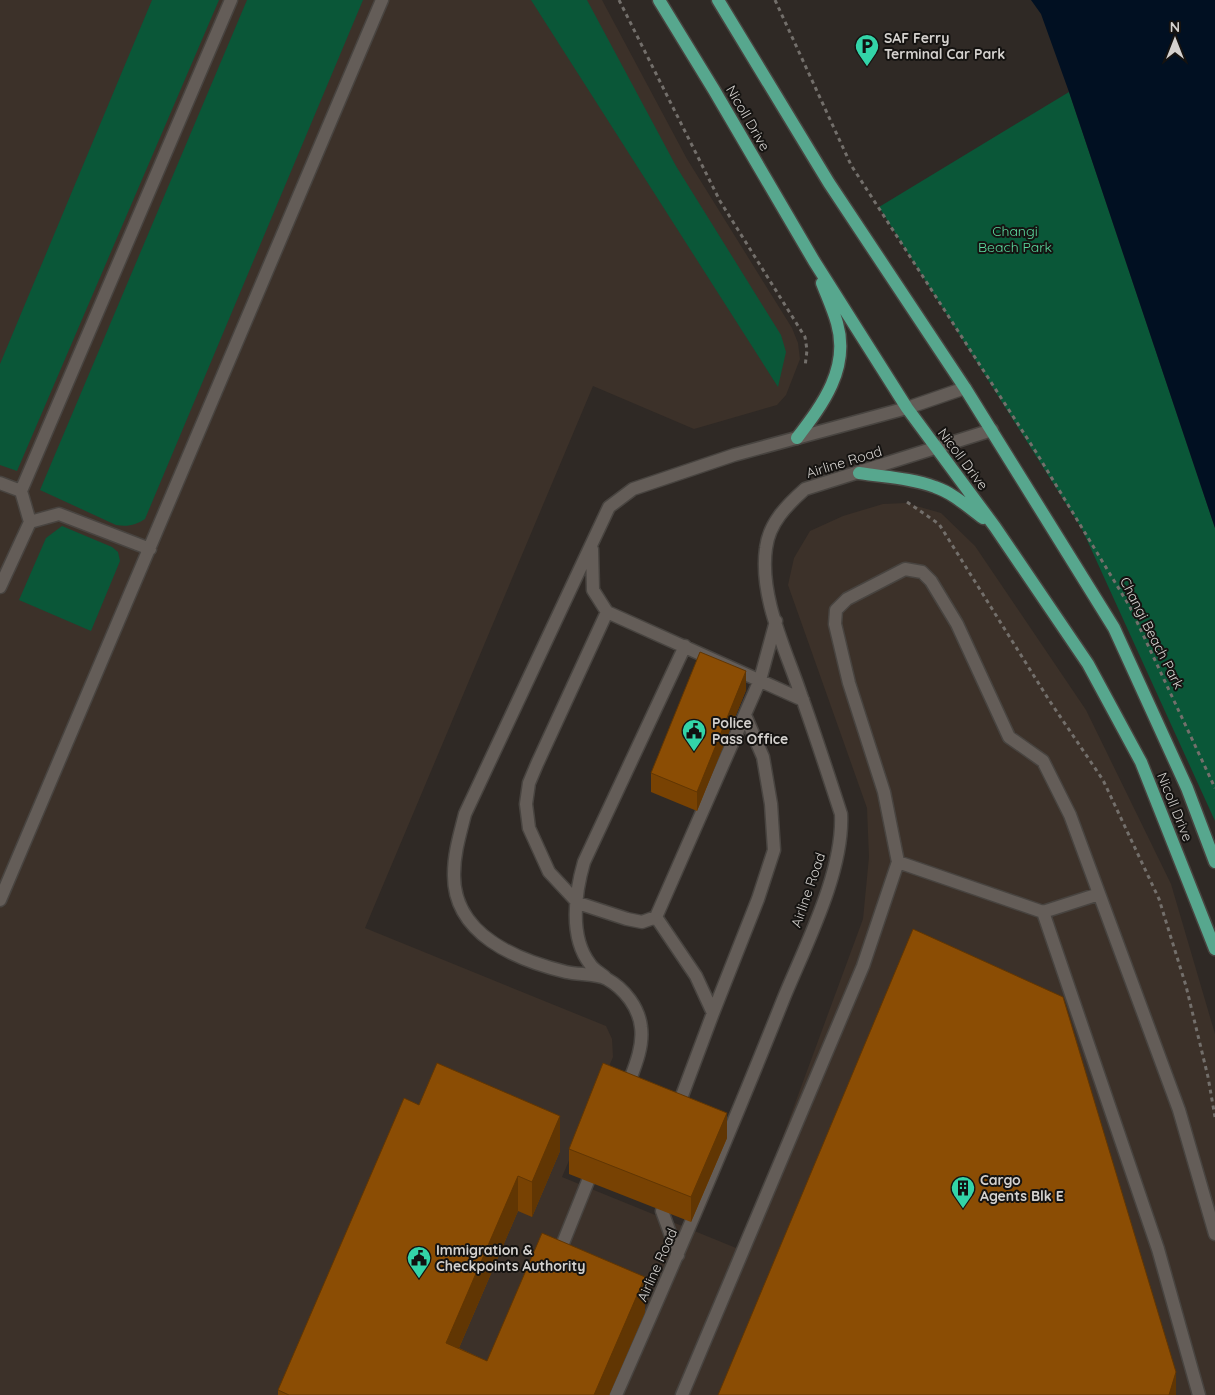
<svg xmlns="http://www.w3.org/2000/svg" width="1215" height="1395" viewBox="0 0 1215 1395" font-family="Quicksand,sans-serif">
<style>
.built{fill:#3c3129}
.green{fill:#0a5738}
.water{fill:#011022}
.lines{fill:none;stroke-linecap:round;stroke-linejoin:round}
.lane-casing{stroke:#484440;stroke-width:15}
.primary-casing{stroke:#484440;stroke-width:15}
.path{stroke:#736f6b;stroke-width:3;stroke-dasharray:4 4;stroke-linecap:butt}
.lane{stroke:#645d58;stroke-width:12}
.primary{stroke:#57a78e;stroke-width:12}
.wall{fill:#784203}
.shaded-wall{fill:#613603}
.building{fill:#8b4d04;stroke:#613603}
.labels{text-anchor:middle;dominant-baseline:central;stroke-width:4;stroke-linejoin:round;paint-order:stroke}
.poi-label{font-size:14px;font-weight:bold;fill:#d4d1ce;stroke:#151311;text-anchor:start}
.street-label{font-size:14px;fill:#d4d1ce;stroke:#151311}
.park-label{font-size:14px;fill:#5ddba0;stroke:#151311}
</style>
<rect width="100%" height="100%" fill="#2f2925"/>
<path class="built" d="M0 0H602L687 159 792 328 798 343 800 359 786 395 777 405 694 429 593 386 365 928 606 1026 612 1039 613 1057 562 1177 741 1250 863 919 869 857 867 808 788 585 794 558 810 531 843 516 883 504 906 503 941 513 975 546 1086 710 1171 884 1215 1034V1395H0Z"/>
<path class="green" d="M152 0H219L17 471 0 465V364Z
M247 0H363L145 519C136 525 128 527 116 525L40 490Z
M531 0H587L676 166 781 335 786 352 778 387Z
M1069 92 1215 528V821L1082 529 879 207Z
M62 526 112 547 118 552 120 561 91 631 19 600 46 538Z"/>
<path class="water" d="M1031 0H1215V528L1069 92 1041 14Z"/>
<g class="lines">
<g class="lane-casing">
<path id="lane" d="M0 483 21 491 231 0
M21 491 30 522 59 514 150 549
M592 549 593 590 607 612 803 700
M0 587 30 522
M607 612 537 764 529 783 526 804 529 828 549 872 578 903 627 919 642 922 656 917 760 680 776 621
M898 862 1043 912 1099 894
M0 900 382 0
M1043 912 1158 1249 1199 1395
M656 917 696 976 713 1013 677 1109
M605 977C600 973 593 969 590 964 569 937 575 893 584 862L685 646
M713 1013 758 899 774 850 771 804 763 757 745 715
M626 1090C633 1071 644 1048 641 1027 639 1008 625 989 607 979 596 973 579 975 566 972 516 960 453 934 454 874 454 853 460 834 465 814L593 541 609 507 633 489 734 455 907 408 965 388
M662 1211 678 1255
M557 1258 588 1181
M616 1395C674 1264 730 1133 783 1000 805 946 844 872 841 814 828 774 815 734 801 695 786 650 759 597 766 548 769 523 787 505 805 489L992 430
M682 1395 863 966 898 862 884 792 849 683 835 624 836 610 847 599 905 569 922 572 931 581 957 624 1009 737 1043 761 1070 815 1179 1110 1215 1234"/>
</g>
<g class="primary-casing">
<path id="primary" d="M659 0 714 90 814 261 907 408 995 527 1088 664 1141 762 1215 949
M718 0 829 183 965 388 1114 628 1187 788 1215 862
M797 438C823 404 850 368 837 323 833 309 827 296 822 283
M859 473C884 477 911 478 935 487 953 493 968 507 983 518"/>
</g>
<path class="path" d="M619 0 720 201 805 337 807 350 805 367
M775 0 851 165 1036 452 1130 607 1215 788
M907 502 939 524 1049 700 1103 780 1159 899 1186 986 1208 1077 1215 1117"/>
<use href="#lane" class="lane"/>
<use href="#primary" class="primary"/>
</g>
<path class="wall" d="M746 690 697 811 651 792V773Z
M419 1105 560 1151 532 1217 518 1211 459 1348 487 1361 645 1312 609 1395H278V1390Z
M727 1138 691 1222 569 1174V1149Z"/>
<path class="shaded-wall" d="M746 671V690L697 811V792Z
M727 1113V1138L691 1222V1197Z
M560 1116V1151L532 1217V1182Z
M518 1176V1211L446 1378V1343Z
M645 1277V1312L609 1395H594Z
M1176 1372V1395H1169Z"/>
<path class="building" d="M700 652 746 671 697 792 651 773Z
M913 929 1063 997 1176 1372 1169 1395H718Z
M437 1063 560 1116 532 1182 518 1176 446 1343 487 1361 542 1233 645 1277 594 1395H289L278 1390 404 1098 419 1105Z
M603 1063 727 1113 691 1197 569 1149Z"/>
<defs>
<g id="parking-pin" transform="scale(1.25)"><path d="M0 17L-7.5 6A9.5 9.5 0 1 1 7.5 6Z" fill="#33d4a8" stroke="#151311"/><path d="M-3.5-5.5H1a3.5 3.5 0 0 1 0 7H-1V5.5H-3.5ZM-1-3.4V-.6H.8a1.4 1.4 0 0 0 0-2.8Z" fill="#111"/></g>
<g id="civic-pin" transform="scale(1.25)"><path d="M0 17L-7.5 6A9.5 9.5 0 1 1 7.5 6Z" fill="#33d4a8" stroke="#151311"/><path d="M-.6-6.5H3V-4.5H.6V-3L4-1V1h2V6H-6V1h2V-1L-.6-3ZM-1.2 2.5V6h2.4V2.5Z" fill="#111"/></g>
<g id="building-pin" transform="scale(1.25)"><path d="M0 17L-7.5 6A9.5 9.5 0 1 1 7.5 6Z" fill="#33d4a8" stroke="#151311"/><path d="M-4-6H4V6H1V3H-1V6H-4ZM-2.5-4.3h1.7v1.8h-1.7ZM.8-4.3h1.7v1.8H.8ZM-2.5-1h1.7V.8h-1.7ZM.8-1h1.7V.8H.8Z" fill="#111"/></g>
</defs>
<g fill-rule="evenodd">
<use href="#parking-pin" x="867" y="46"/>
<use href="#civic-pin" x="694" y="731"/>
<use href="#building-pin" x="963" y="1188"/>
<use href="#civic-pin" x="419" y="1258"/>
</g>
<g class="labels">
<g class="poi-label">
<text x="884" y="38">SAF Ferry<tspan x="884" dy="16">Terminal Car Park</tspan></text>
<text x="712" y="723">Police<tspan x="712" dy="16">Pass Office</tspan></text>
<text x="980" y="1180">Cargo<tspan x="980" dy="16">Agents Blk E</tspan></text>
<text x="436" y="1250">Immigration &amp;<tspan x="436" dy="16">Checkpoints Authority</tspan></text>
</g>
<g class="street-label">
<text transform="translate(748 118) rotate(60)">Nicoll Drive</text>
<text transform="translate(963 459) rotate(53)">Nicoll Drive</text>
<text transform="translate(844 462) rotate(-17)">Airline Road</text>
<text transform="translate(1152 633) rotate(63)">Changi Beach Park</text>
<text transform="translate(1175 807) rotate(68)">Nicoll Drive</text>
<text transform="translate(808 890) rotate(-71)">Airline Road</text>
<text transform="translate(657 1265) rotate(-66)">Airline Road</text>
</g>
<g class="park-label">
<text x="1015" y="231">Changi<tspan x="1015" dy="16">Beach Park</tspan></text>
</g>
</g>
<g transform="translate(1175 40)" stroke="#151311" stroke-width="4" paint-order="stroke">
<path d="M0-4L9 19L0 12L-9 19Z" fill="#d4d1ce"/>
<text y="-8" font-size="14" font-weight="bold" text-anchor="middle" fill="#d4d1ce">N</text>
</g>
</svg>
